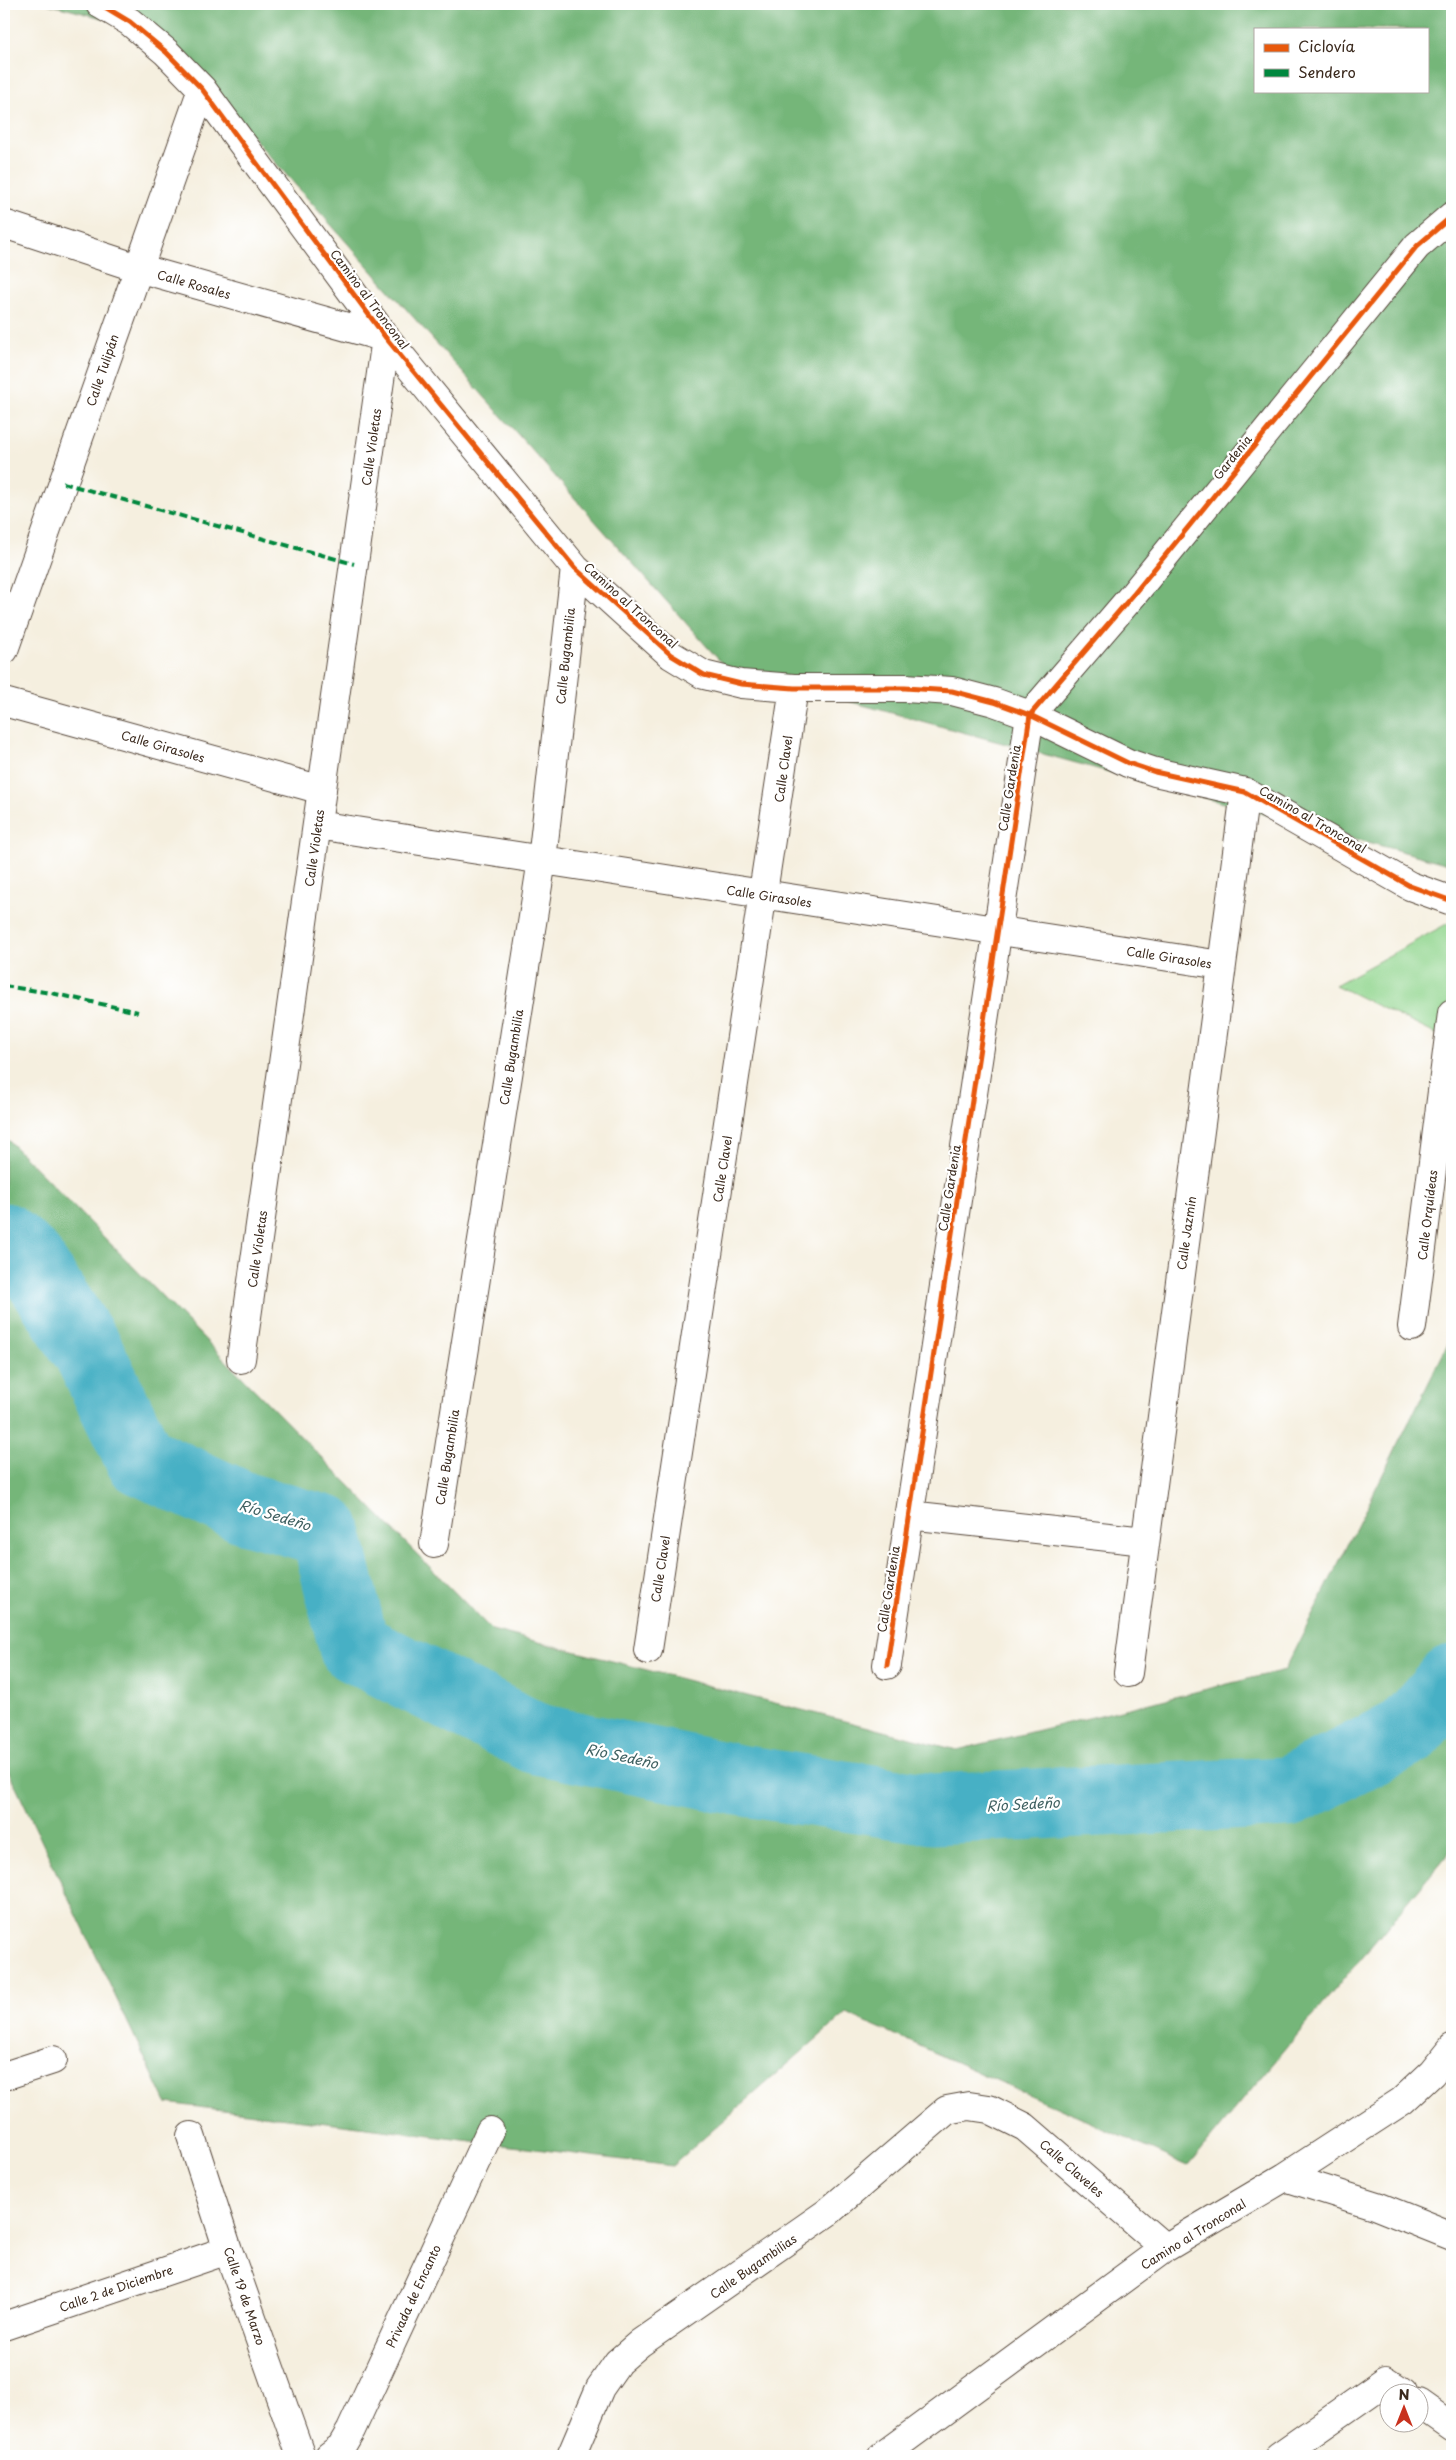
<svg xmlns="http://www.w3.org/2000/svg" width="1456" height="2460" viewBox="0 0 1456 2460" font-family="'Playpen Sans',sans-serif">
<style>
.green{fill:#91d58e;stroke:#668056}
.forest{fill:#74b679;stroke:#58704c;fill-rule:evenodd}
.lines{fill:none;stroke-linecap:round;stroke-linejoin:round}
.river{stroke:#46b0c5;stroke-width:71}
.minor-casing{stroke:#57483b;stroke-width:30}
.minor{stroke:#fff;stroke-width:28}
.quiet{stroke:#00873e;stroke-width:4;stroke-dasharray:8 4;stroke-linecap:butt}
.cycleway-casing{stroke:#fff;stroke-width:8}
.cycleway{stroke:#e8590c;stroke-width:5}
.labels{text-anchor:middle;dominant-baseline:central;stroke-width:4.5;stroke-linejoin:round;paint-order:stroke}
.street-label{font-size:12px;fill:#3b2a1e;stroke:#fff}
.water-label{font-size:14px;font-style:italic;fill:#3f6061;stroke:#fff}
</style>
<rect width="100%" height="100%" fill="#fff"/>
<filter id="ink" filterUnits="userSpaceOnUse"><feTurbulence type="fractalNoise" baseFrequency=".02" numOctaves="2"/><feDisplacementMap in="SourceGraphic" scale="10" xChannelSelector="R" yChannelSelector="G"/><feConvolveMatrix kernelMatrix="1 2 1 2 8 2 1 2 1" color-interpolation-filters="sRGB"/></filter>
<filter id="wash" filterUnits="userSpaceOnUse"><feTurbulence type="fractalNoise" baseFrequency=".0096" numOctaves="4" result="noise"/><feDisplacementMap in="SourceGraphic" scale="20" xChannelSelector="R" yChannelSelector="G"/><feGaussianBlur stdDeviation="1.12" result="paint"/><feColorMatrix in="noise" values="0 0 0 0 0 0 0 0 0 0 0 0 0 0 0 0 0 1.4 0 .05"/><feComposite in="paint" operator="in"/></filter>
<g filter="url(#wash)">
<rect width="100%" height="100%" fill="#f5efdf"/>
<path class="green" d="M1452 921V1042L1335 985Z"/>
<path class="forest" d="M48 4H1452V865L726 668 160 33ZM1255 29H1427V91H1255Z
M4 1136 492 1630 957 1750 1285 1670 1452 1336V1849L1188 2166 846 2013 672 2166 166 2103 4 1762Z"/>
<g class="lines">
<path class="river" d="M4 1238 28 1259 88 1351 141 1460 245 1508 326 1531 354 1647 537 1739 738 1780 932 1809 1288 1792 1407 1732 1452 1680"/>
</g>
</g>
<g filter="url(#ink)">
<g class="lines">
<g class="minor-casing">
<path id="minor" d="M100 4 130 22 166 52 202 89 386 338 575 568 671 655 704 675 741 684 794 688H905L952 691 994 702 1030 715 1128 763 1155 772 1245 792 1410 886 1452 901
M4 224 138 268 386 338 241 1359
M4 650 202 89
M4 702 322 790
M317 825 1221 965
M1412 1327 1452 1013
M909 1515 1145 1541
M434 1544 542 860 575 568
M648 1650 794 688
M887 1665 1030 715 1133 595 1417 246 1452 216
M1128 1673 1245 792
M4 2076 53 2060
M191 2136 228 2250 301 2456
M1285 2177 1377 2206 1452 2236
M4 2326 228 2250
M1418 2403 1452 2427
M329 2456 341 2447 351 2430 490 2131
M571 2456 600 2388 618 2362 640 2343 828 2212 947 2110 969 2106 989 2109 1025 2127 1165 2248
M882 2456 1165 2248 1285 2177 1402 2101 1432 2073 1452 2048
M1279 2456 1386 2381 1403 2392"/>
</g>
<use href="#minor" class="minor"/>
<path class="quiet" d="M63 483 354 564
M4 986 51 993 138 1012"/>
<g class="cycleway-casing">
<path id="cycleway" d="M100 4 130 22 166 52 202 89 386 338 575 568 671 655 704 675 741 684 794 688H905L952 691 994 702 1030 715 1128 763 1155 772 1245 792 1410 886 1452 901
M887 1665 1030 715 1133 595 1417 246 1452 216"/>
</g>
<use href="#cycleway" class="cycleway"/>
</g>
</g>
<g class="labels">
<g class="street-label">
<text transform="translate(194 284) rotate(16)">Calle Rosales</text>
<text transform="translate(370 299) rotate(53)">Camino al Tronconal</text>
<text transform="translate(102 370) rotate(-71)">Calle Tulipán</text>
<text transform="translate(371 447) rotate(-82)">Calle Violetas</text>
<text transform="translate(1232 457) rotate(-51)">Gardenia</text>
<text transform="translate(631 605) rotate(42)">Camino al Tronconal</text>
<text transform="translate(565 656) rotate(-84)">Calle Bugambilia</text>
<text transform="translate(163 746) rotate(16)">Calle Girasoles</text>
<text transform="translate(783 769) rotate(-82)">Calle Clavel</text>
<text transform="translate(1009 788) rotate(-81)">Calle Gardenia</text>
<text transform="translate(1313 819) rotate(30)">Camino al Tronconal</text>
<text transform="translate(314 848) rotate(-82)">Calle Violetas</text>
<text transform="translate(769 896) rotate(9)">Calle Girasoles</text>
<text transform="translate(1169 957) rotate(9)">Calle Girasoles</text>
<text transform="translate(511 1057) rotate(-81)">Calle Bugambilia</text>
<text transform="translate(722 1169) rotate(-81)">Calle Clavel</text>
<text transform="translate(949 1188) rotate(-81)">Calle Gardenia</text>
<text transform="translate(1427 1215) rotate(-83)">Calle Orquídeas</text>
<text transform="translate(1186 1233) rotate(-82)">Calle Jazmín</text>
<text transform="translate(257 1249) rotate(-82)">Calle Violetas</text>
<text transform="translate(447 1457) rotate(-81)">Calle Bugambilia</text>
<text transform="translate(660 1569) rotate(-81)">Calle Clavel</text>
<text transform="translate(888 1589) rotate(-81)">Calle Gardenia</text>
<text transform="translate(1072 2168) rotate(41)">Calle Claveles</text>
<text transform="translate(1193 2234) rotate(-32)">Camino al Tronconal</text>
<text transform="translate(753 2266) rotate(-35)">Calle Bugambilias</text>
<text transform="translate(116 2288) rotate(-19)">Calle 2 de Diciembre</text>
<text transform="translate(245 2296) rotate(71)">Calle 19 de Marzo</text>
<text transform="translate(413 2296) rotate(-65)">Privada de Encanto</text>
</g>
<g class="water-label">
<text transform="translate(275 1515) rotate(17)">Río Sedeño</text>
<text transform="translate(622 1756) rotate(12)">Río Sedeño</text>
<text transform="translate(1023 1804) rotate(-3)">Río Sedeño</text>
</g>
</g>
<rect width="1456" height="2460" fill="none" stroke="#fff" stroke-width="20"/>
<rect x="1254" y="28" width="175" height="65" fill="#ffffff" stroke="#b1aaa5"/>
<rect x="1264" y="44" width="25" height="8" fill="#e8590c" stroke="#b1aaa5"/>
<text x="1298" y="52" font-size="15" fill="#3b2a1e">Ciclovía</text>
<rect x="1264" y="69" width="25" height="8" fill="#00873e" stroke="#b1aaa5"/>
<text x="1298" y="78" font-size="15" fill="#3b2a1e">Sendero</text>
<g transform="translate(1404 2408)"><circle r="24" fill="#ffffff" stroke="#b1aaa5"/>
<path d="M0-4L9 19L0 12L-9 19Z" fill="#c8321e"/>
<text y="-8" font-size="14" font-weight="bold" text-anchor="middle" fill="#3b2a1e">N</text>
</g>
</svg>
